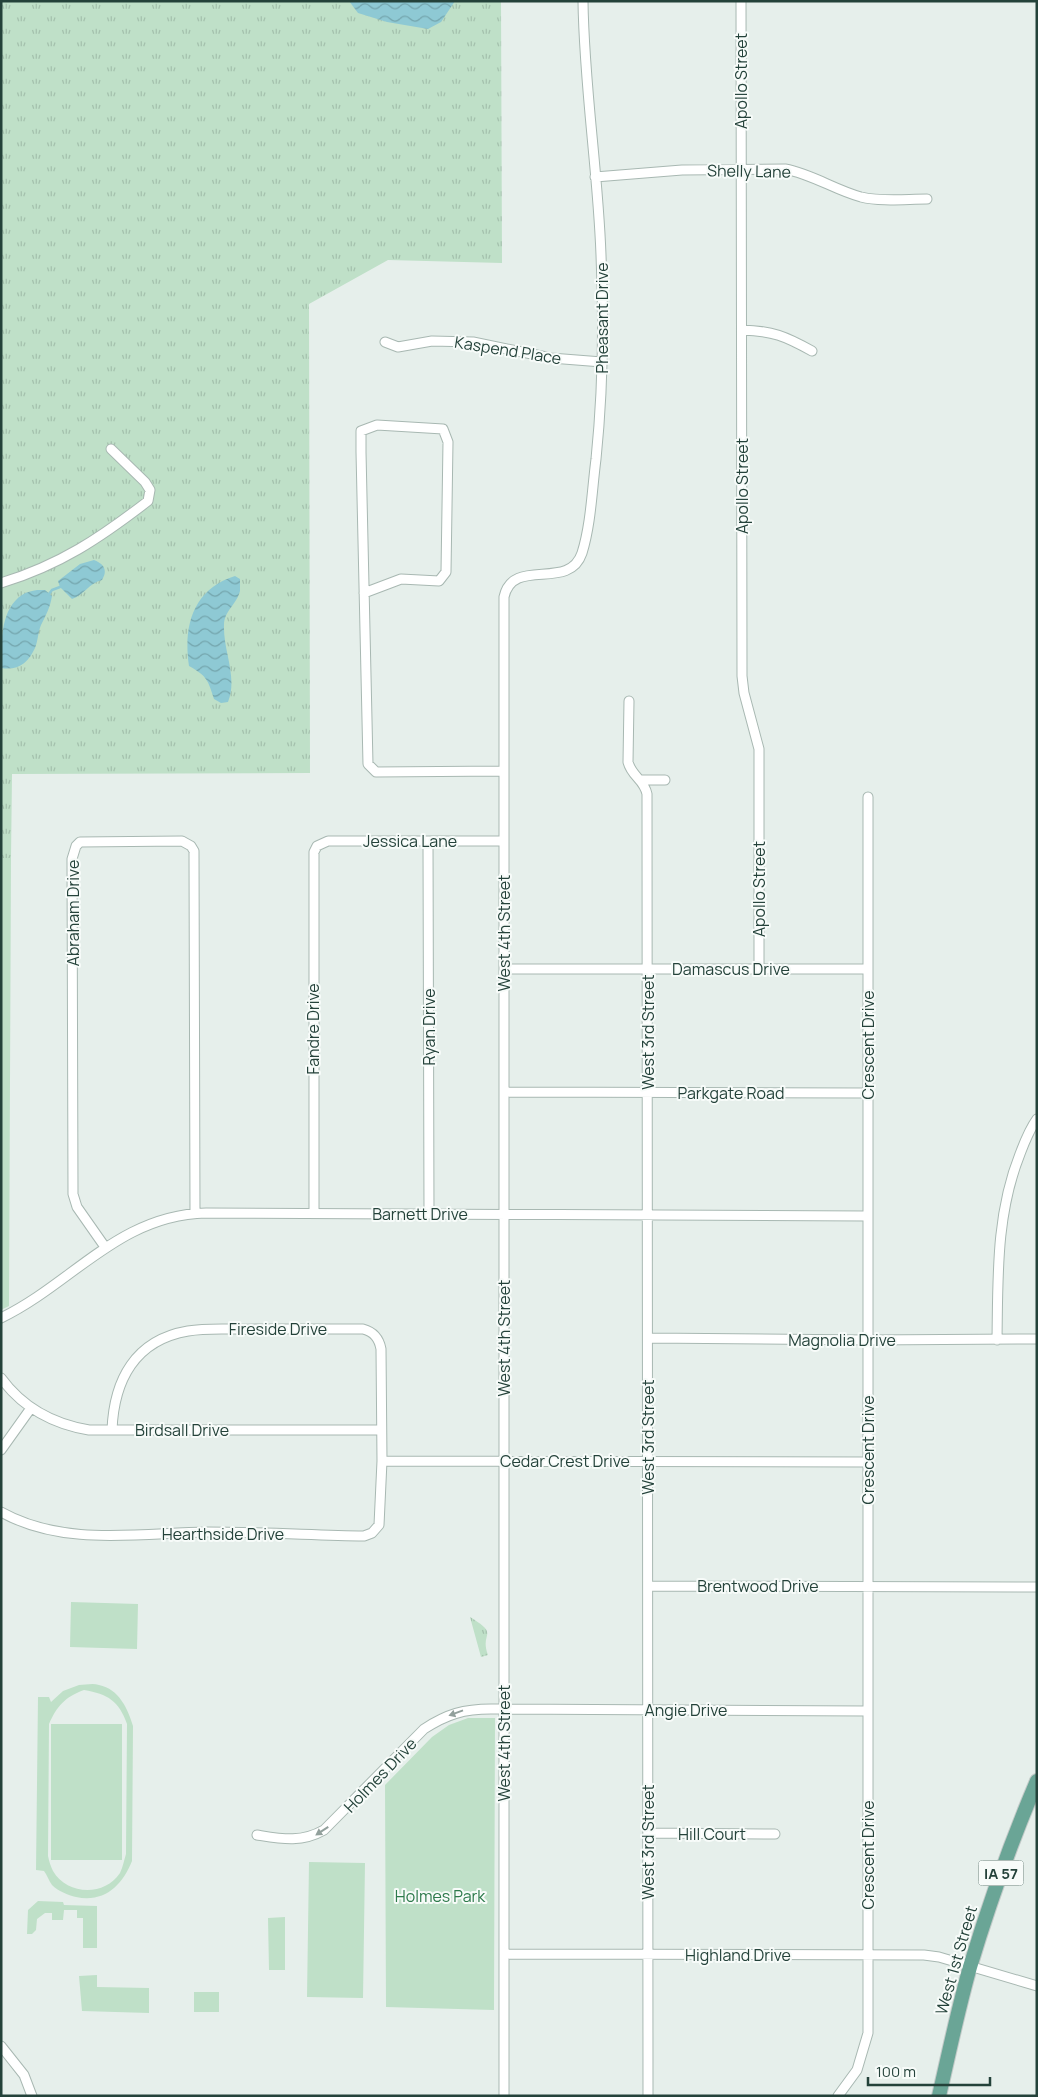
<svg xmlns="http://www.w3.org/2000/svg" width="1038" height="2097" viewBox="0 0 1038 2097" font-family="Manrope,sans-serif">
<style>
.grass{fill:url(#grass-tufts)}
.green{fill:#bfe0c8;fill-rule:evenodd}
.water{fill:url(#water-waves)}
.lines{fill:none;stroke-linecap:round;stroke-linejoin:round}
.stream{stroke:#8ec9d4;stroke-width:2.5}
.street-casing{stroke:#a8b8b2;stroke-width:11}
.primary-casing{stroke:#c2cac8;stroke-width:16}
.street{stroke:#fff;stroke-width:9}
.primary{stroke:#6aa596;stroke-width:14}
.oneway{fill:#92a09c}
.labels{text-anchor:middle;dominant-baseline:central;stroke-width:4;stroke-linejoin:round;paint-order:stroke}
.shield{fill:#f7fbf9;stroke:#637a73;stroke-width:1}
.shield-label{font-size:15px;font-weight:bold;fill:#24423a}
.street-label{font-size:16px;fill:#24423a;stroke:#f7fbf9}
.park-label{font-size:16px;fill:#2d7a4b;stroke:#f7fbf9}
</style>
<defs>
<pattern id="grass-tufts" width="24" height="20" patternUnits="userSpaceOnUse" patternTransform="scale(1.25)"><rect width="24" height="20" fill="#bfe0c8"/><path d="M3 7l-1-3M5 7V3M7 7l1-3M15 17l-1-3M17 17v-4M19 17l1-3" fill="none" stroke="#a4c1ad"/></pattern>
<pattern id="water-waves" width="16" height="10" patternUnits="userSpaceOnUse" patternTransform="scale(1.25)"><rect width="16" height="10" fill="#8ec9d4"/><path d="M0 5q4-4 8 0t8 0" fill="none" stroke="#74a5ad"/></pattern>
</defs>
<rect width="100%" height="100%" fill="#e6efeb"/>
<path class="grass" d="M1 1H501L502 263 388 260 309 304 310 773 12 774 11 858H1Z
M470 1617C501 1636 479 1631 488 1655L481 1657Z"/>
<path class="green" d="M1 858H11L9 1306 1 1310Z
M71 1602 138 1604 137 1649 70 1647Z
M79 1685C85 1685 93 1683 99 1685 119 1689 128 1709 133 1726L132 1861C122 1886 104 1903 76 1897 68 1895 58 1891 52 1885 49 1881 47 1875 44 1871L36 1870 38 1697H49L51 1702 63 1691ZM84 1690C108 1694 119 1701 127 1724L126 1854C124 1860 123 1867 120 1873 104 1897 67 1895 53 1871 51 1867 49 1861 48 1856L49 1724C57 1706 65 1697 84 1690Z
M468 1718H495L494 2010 386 2007 385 1785 432 1737 449 1725Z
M51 1724H122V1860H51Z
M309 1862 365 1863 363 1998 307 1997Z
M38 1901 63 1902 64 1905 97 1906V1948H83V1918H77V1910H64L63 1920H52V1913H45L37 1919 36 1930 32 1934H27L28 1910Z
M285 1917V1970H269L268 1918Z
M97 1975V1987L149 1988V2013L82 2011 79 1976Z
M194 1992H219V2012H194Z"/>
<path class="water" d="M349 1H455L441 22 428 29 387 22 358 13Z
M94 560C104 564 108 570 102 580 89 583 84 595 72 599L60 587 58 581 80 564Z
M235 576 240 579C240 583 240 587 240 591 237 604 224 611 224 625 223 651 238 677 228 702L221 703 214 699C208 680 207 676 189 666 183 626 193 589 235 576Z
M37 590H45L52 596C50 608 46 615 41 625 38 632 38 641 35 648 28 663 18 671 1 668 1 645 0 609 22 595 26 592 32 591 37 590Z"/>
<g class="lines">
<path class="stream" d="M49 594 52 590 60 587"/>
<g class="street-casing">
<path id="street" d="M741 1 742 676 744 693 759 749V969
M595 177 682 170 785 169C812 174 835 190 861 197 882 202 906 199 927 199
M742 330C773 331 785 336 812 351
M385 342 398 347 432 341 473 342 551 358 602 362
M1 583C60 565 100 538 148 501L150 490 145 482 111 449
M364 593 401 579 439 581 446 572 448 442 443 429 377 425 361 431V452L368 764 376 772 503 771
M629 701 628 762C632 777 644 779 647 794L648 2096
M640 780H665
M428 841 429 1214
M504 969H868
M504 1092 868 1093
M314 1213V852L317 846 328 841H504
M105 1247 77 1207 73 1194 72 859 76 846 80 842 182 841 191 846 194 851 195 1213
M1 1318C73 1283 119 1215 206 1213L868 1216
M648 1338 868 1340 1037 1339
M997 1340C998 1276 996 1214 1020 1154 1025 1141 1029 1130 1037 1119
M1 1378C23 1408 53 1424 89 1430H381
M1 1450 31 1408
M382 1461 868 1462
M1 1512C64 1547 139 1533 207 1532 259 1532 312 1535 364 1536L372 1533 379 1525 382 1461 381 1349C379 1338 374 1332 363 1329 328 1329 292 1329 257 1329 234 1330 211 1327 188 1331 135 1340 114 1380 112 1430
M648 1586 1037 1587
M648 1833 775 1834
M257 1835C282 1839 301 1843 324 1830L424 1729C447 1714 464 1709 491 1709L867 1711
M504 1954 924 1955 939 1957 1037 1986
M1 2046 24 2075 32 2096
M504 2096V597C513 556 569 592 582 553 591 524 592 490 596 459 603 391 604 323 601 255 598 170 584 86 583 1
M838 2096 857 2070 868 2033V797"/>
</g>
<g class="primary-casing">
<path id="primary" d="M939 2096C949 2053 958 2009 970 1967 989 1904 1011 1842 1037 1781"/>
</g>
<use href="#street" class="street"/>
<use href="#primary" class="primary"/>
</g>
<defs><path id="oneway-solid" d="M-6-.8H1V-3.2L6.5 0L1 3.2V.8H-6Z" transform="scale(1.25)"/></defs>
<g class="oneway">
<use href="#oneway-solid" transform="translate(456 1713) rotate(160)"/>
<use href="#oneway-solid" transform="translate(322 1831) rotate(147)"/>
</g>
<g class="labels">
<rect class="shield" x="978.5" y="1860.5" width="45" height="25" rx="4"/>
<g class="shield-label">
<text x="1001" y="1873">IA 57</text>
</g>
<g class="street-label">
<text transform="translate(741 81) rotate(-90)">Apollo Street</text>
<text transform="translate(749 171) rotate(1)">Shelly Lane</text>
<text transform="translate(602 318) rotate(-90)">Pheasant Drive</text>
<text transform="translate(508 350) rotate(9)">Kaspend Place</text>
<text transform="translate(742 486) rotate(-90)">Apollo Street</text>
<text x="410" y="841">Jessica Lane</text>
<text transform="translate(759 889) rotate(-90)">Apollo Street</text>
<text transform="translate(73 913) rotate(-90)">Abraham Drive</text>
<text transform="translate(504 933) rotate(-90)">West 4th Street</text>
<text x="731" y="969">Damascus Drive</text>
<text transform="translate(429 1027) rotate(-90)">Ryan Drive</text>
<text transform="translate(313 1029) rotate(-90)">Fandre Drive</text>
<text transform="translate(648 1032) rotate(-90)">West 3rd Street</text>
<text transform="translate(868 1045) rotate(-90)">Crescent Drive</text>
<text x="731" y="1093">Parkgate Road</text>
<text x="420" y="1214">Barnett Drive</text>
<text x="278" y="1329">Fireside Drive</text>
<text transform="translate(504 1338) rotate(-90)">West 4th Street</text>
<text x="842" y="1340">Magnolia Drive</text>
<text x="182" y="1430">Birdsall Drive</text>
<text transform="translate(648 1437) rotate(-90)">West 3rd Street</text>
<text transform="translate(868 1450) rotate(-90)">Crescent Drive</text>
<text x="565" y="1461">Cedar Crest Drive</text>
<text x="223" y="1534">Hearthside Drive</text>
<text x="758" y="1586">Brentwood Drive</text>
<text x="686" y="1710">Angie Drive</text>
<text transform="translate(504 1743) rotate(-90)">West 4th Street</text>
<text transform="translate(380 1775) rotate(-46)">Holmes Drive</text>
<text x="712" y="1834">Hill Court</text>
<text transform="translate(648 1842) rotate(-90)">West 3rd Street</text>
<text transform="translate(868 1855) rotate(-90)">Crescent Drive</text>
<text x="738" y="1955">Highland Drive</text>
<text transform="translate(956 1960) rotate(-74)">West 1st Street</text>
</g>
<g class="park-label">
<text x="440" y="1896">Holmes Park</text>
</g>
</g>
<rect width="1038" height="2097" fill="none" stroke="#24423a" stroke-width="5"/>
<path d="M868 2077v8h122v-8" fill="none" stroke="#24423a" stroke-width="2.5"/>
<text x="876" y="2077" font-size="15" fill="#24423a" stroke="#f7fbf9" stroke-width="4" paint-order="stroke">100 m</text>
</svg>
